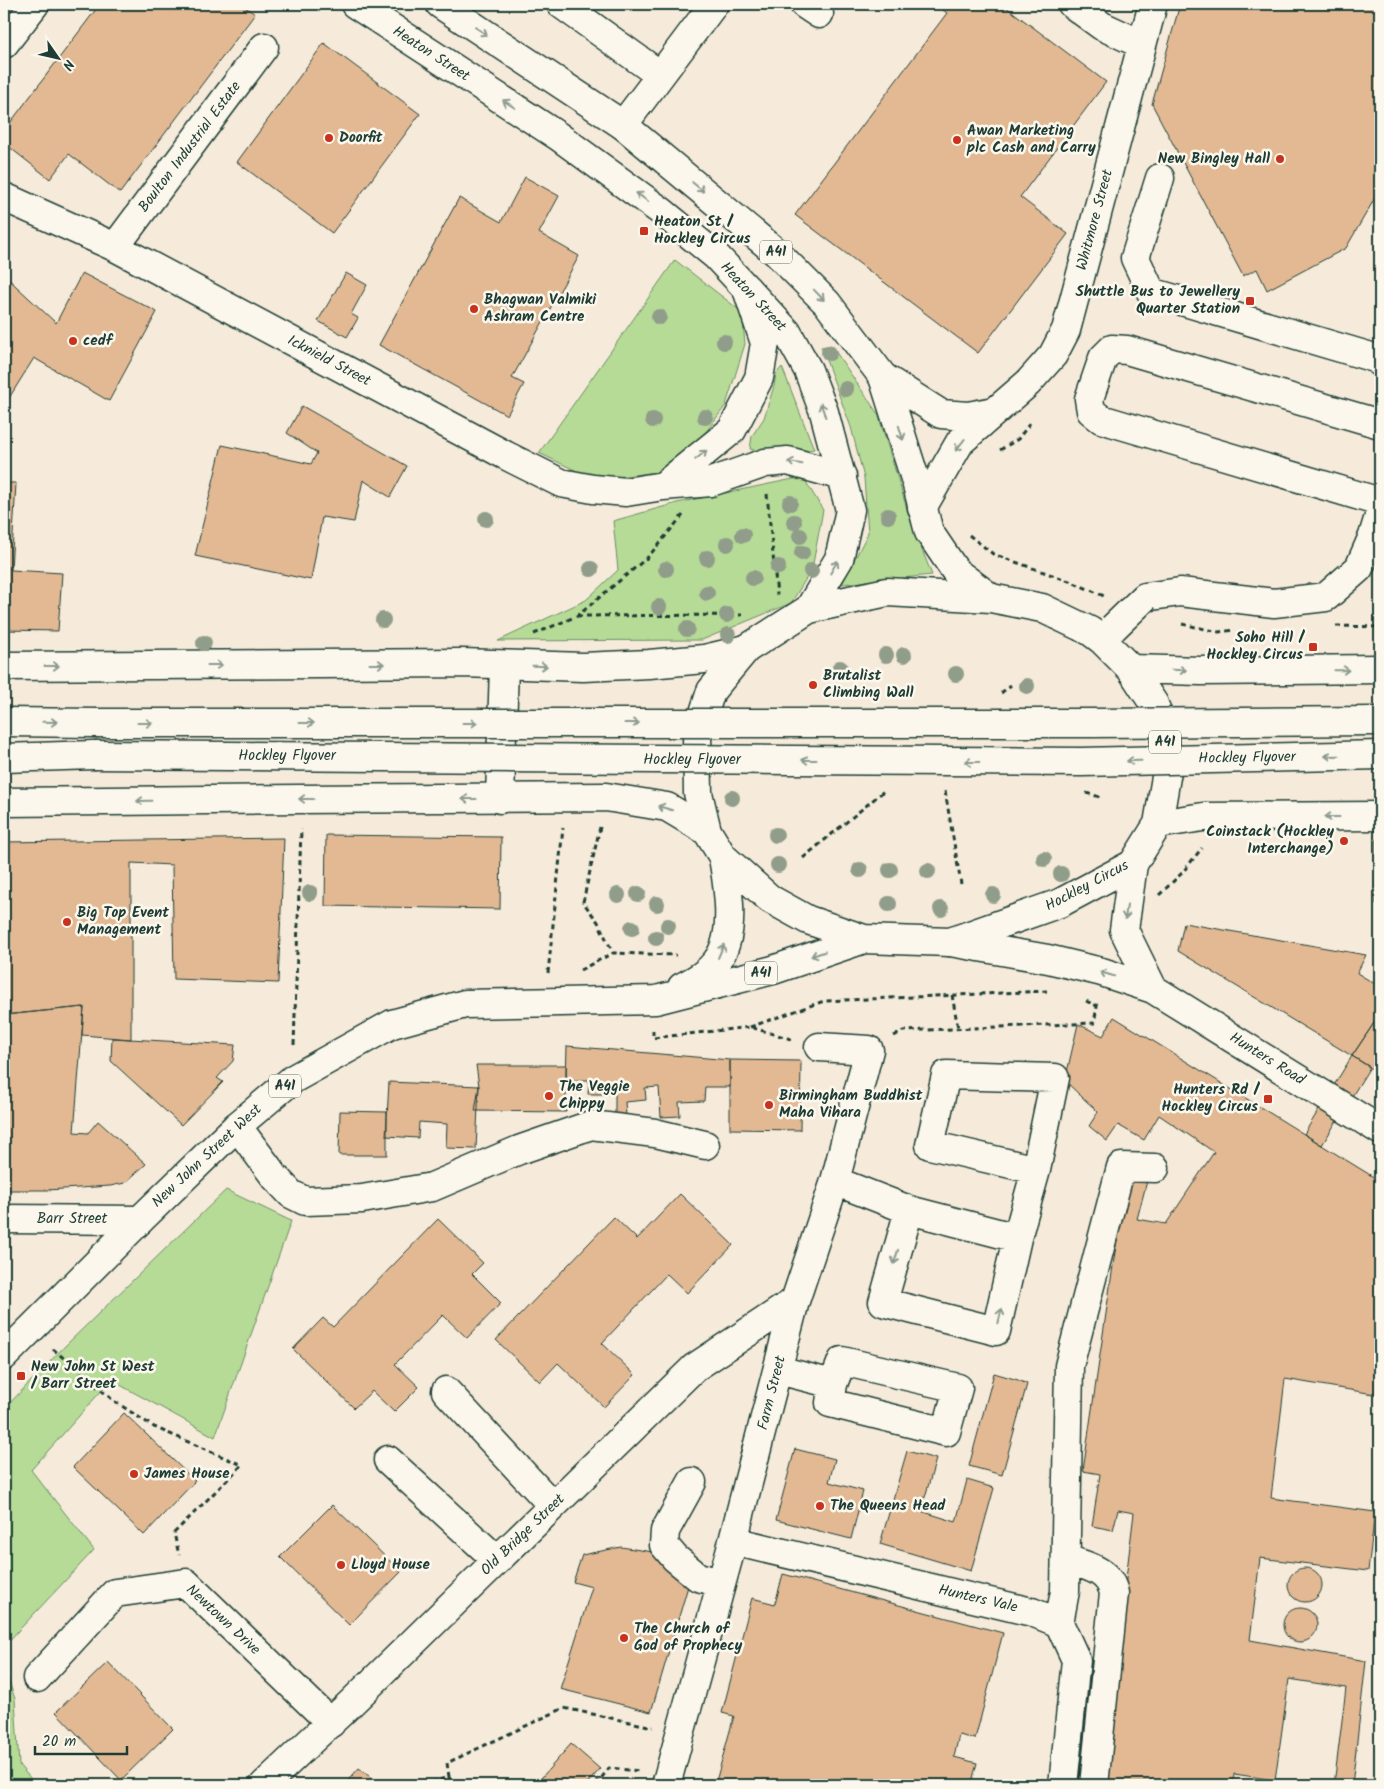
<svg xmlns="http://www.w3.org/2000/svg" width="1384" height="1789" viewBox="0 0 1384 1789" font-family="Kalam,sans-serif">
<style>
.green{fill:#b6db96;stroke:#6a8c65}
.building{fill:#e3b994;stroke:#1f3d34}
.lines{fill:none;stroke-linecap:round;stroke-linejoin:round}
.minor-casing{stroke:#1f3d34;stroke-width:31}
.major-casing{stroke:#1f3d34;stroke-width:31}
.highway-casing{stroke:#1f3d34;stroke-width:31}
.path{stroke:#1f3d34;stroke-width:3;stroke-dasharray:5 4;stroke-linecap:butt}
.minor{stroke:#fbf7ec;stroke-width:28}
.major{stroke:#fbf7ec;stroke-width:28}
.highway{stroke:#fbf7ec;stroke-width:28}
.minor-bridge-casing{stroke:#1f3d34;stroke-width:31;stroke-linecap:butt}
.major-bridge-casing{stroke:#1f3d34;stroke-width:31;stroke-linecap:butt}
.minor-bridge{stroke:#fbf7ec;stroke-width:28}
.major-bridge{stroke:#fbf7ec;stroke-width:28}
.tree{fill:#909d8a}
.oneway{stroke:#8d9a90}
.poi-dot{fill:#c8321e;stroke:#fbf7ec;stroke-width:2}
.labels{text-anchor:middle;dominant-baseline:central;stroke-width:5;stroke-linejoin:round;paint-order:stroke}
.shield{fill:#fbf7ec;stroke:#61756b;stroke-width:1}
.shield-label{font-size:14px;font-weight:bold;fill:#1f3d34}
.street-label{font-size:15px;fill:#1f3d34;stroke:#fbf7ec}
.poi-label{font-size:15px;font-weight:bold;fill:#1f3d34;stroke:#fbf7ec;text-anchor:start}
</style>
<rect width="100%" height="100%" fill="#f6ebda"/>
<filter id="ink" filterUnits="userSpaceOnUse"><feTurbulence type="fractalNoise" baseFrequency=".02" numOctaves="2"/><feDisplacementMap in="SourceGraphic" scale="10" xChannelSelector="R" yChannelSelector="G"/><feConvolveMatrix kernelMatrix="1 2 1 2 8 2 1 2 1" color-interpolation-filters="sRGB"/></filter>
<g filter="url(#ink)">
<path class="green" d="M675 260 742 312 745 344 726 405 694 448 660 472 616 477 581 473 539 453Z
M831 345 878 414 911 522 932 575 842 584 868 533 864 478 851 427 821 347Z
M782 367 814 449C794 453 771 455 750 449L752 436 764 418 774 386 776 374Z
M803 477 823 510 812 569 791 603 702 640 498 641 586 600 618 570 613 521 677 503Z
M226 1190 291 1221 215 1437 111 1380 31 1470 94 1550 4 1646V1409L66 1345Z
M4 1667 15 1699 19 1765 36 1785H4Z"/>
<path class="building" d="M100 4H241L255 14 120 193 69 154 50 179 4 143V131Z
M935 4H1002L1106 82 1020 197 1068 234 978 353 795 215 947 13Z
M1180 4H1380V196L1375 198 1346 248 1267 290 1257 269 1243 276 1152 104Z
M324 43 420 114 332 233 237 162Z
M525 177 559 196 539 233 579 256 512 378 524 384 507 415 379 345 459 198 501 222Z
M82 273 157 312 109 401 34 358 4 406V275L56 323Z
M346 273 367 285 351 314 358 318 347 337 318 321Z
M302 406 407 466 390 497 363 480 354 522 322 517 311 580 195 556 222 445 311 464 317 453 287 433Z
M4 483H16L11 570 62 573 58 631 4 630Z
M326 835 501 837 500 909 325 906Z
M284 838 278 983 174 979 172 865 131 863V1039L82 1035 84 1007 4 1015V842Z
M1376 839H1380V904H1376Z
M1184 923 1366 955 1357 973 1380 987V1014L1352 1056 1178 951Z
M84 1007 74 1132 88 1133 98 1121 146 1164 125 1183 110 1186 47 1190H4V1015Z
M1380 1014V1074L1352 1056Z
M1114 1017 1380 1181V1395L1285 1379 1271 1498 1375 1512 1368 1571 1260 1558 1250 1640 1366 1661 1352 1785H1334L1346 1688 1289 1679 1275 1780 1234 1774 1233 1785H1101L1134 1513 1118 1510 1113 1530 1092 1526 1100 1474 1083 1471 1126 1177 1147 1181 1137 1219 1166 1224 1214 1152 1159 1115 1144 1140 1118 1125 1107 1141 1089 1126 1098 1112 1065 1081 1078 1024 1103 1036Z
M112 1038 235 1045 233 1061 217 1078 223 1082 181 1125 111 1061Z
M567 1046 730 1060V1087H705L704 1101 679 1102 680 1116 661 1117 659 1087 645 1088 646 1100 625 1102 626 1115 615 1116V1094H588L589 1080H566Z
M1352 1056 1370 1067 1322 1145 1304 1134Z
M730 1060 801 1061 800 1130 730 1129Z
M476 1065H566V1112L475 1111 479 1086Z
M389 1082 479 1086 476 1149 446 1148 447 1124 419 1122 418 1138 386 1136Z
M340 1111 387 1112V1155H339Z
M680 1194 733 1245 687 1293 667 1274 602 1343 635 1375 604 1407 558 1363 540 1382 496 1340 614 1217 637 1239Z
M438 1219 483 1263 472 1274 501 1303 467 1338 443 1315 395 1364 419 1387 394 1412 372 1391 354 1408 293 1349 323 1318 333 1327Z
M994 1373 1018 1380 1027 1384 1002 1475 969 1466Z
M124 1413 195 1481 144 1535 73 1467Z
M795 1449 835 1459 829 1482 863 1491 851 1539 776 1520Z
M907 1451 936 1459 921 1511 956 1522 967 1480 994 1488 971 1571 880 1544Z
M332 1505 401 1572 349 1625 280 1557Z
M621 1547 659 1553 691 1576 651 1712 560 1689 592 1587 573 1582 582 1555Z
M1288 1585a17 17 0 1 1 34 0a17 17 0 1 1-34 0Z
M783 1574 1003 1633 975 1739 959 1735 954 1757 977 1763 971 1785H715L734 1716 722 1713 752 1598 775 1604Z
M1283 1625a17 17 0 1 1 34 0a17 17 0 1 1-34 0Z
M108 1662 173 1729 121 1780 56 1712Z
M571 1744 600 1769 586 1785H535Z
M359 1768 380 1785H344Z"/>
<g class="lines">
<g class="minor-casing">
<path id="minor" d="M561 4 660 75
M804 4 819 14
M1072 4 1102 26 1141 44
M4 44 35 4
M623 125 714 4
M1160 178 1135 258 1151 292 1378 359 1380 362
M4 197 115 247 505 455 561 483 593 489 626 492 663 486 711 482 765 463 788 461 842 476
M115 247 264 47
M883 377 941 414 968 416 995 411
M1380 424 1127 350 1112 349 1103 358 1089 399 1091 411 1101 419 1380 502
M663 486 732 430 759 378 765 343 747 289
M922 508 960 442 1028 383 1053 355 1066 330 1153 4
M1145 597 1180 592 1274 603 1326 597 1359 568 1373 536 1380 513
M500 799 504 665
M237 1126 275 1177 291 1194 305 1201 362 1199 432 1187 519 1150 591 1125 655 1133 705 1145
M835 1181 909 1210 1017 1238 1036 1170 1055 1078 946 1075 930 1145 1036 1170
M909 1210 883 1302 890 1304 996 1331 1017 1238
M4 1219 140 1220
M778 1370 833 1384 842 1361 958 1388 946 1432 830 1403 833 1384
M446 1391 553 1506
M388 1460 497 1560
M692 1482 665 1531 664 1545 675 1558 698 1577 721 1583
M733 1541 1032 1612 1059 1623 1076 1660 1063 1785
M1066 1559C1086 1566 1109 1569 1114 1593L1094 1785
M1059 1623 1065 1591 1069 1366 1121 1167 1155 1168
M37 1678 115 1593 186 1583 331 1723
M264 1785 350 1704 694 1368 795 1301
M666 1785 733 1541 795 1301 835 1181 869 1050 819 1047"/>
</g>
<g class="major-casing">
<path id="major" d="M4 666 462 663 583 667 649 664 704 659 746 649
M4 722 96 723
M4 758 94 755
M4 802 299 799 606 797 667 807 707 831
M1133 864 1124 930 1153 989
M950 942 1048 959 1102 972 1153 989 1380 1130"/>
</g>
<g class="highway-casing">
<path id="highway" d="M355 4 558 136 661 211 716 256 787 332 808 370 824 412 850 510 839 559 809 609
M440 4 623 125 776 252 827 303 883 377 917 485 929 532 956 572 991 598
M887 592 991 598 1042 608 1090 631 1102 640 1131 669 1154 704 1165 739 1167 771 1158 824 1133 864 1060 903 950 942 864 939 808 920 770 899 723 857 707 831 698 793 697 734 711 691 746 649 809 609Z
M1131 669 1201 671 1380 669
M1158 824 1203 817 1380 816
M682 987C695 980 707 974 716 962 737 936 728 888 723 857
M4 1356 140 1220 237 1126 293 1079 392 1024 465 1004 656 1000 773 970 864 939"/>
</g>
<path class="path" d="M1000 450 1018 439 1030 423
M767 494 777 595
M969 535 993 554 1072 582 1104 596
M577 616 742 615
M1182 624 1219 632 1235 630
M1336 626 1380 627
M534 634 577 616 648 557 683 515
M828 688 836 693
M1001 693 1011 685
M945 791 961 884
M1086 793 1100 797
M600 827 583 902 598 922 613 953 676 955
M803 858 885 790
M1159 895 1182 873 1202 848
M580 970 613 953
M548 973 563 828
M952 995 958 1028
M1086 1001 1097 1006
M750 1027 824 1001 1047 991
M653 1030V1038L750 1027 791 1039
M894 1036 903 1031 1094 1023 1098 1001
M294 1045 301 829
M53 1349 114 1401 154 1427 242 1465 174 1533 179 1555
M449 1777 447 1763 564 1708 653 1727
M4 1783 6 1785
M64 1785H101
M423 1785 449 1777 452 1785
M596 1785 609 1768 639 1771"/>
<use href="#minor" class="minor"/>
<use href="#major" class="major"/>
<use href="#highway" class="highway"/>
<g class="minor-bridge-casing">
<path id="minor-bridge" d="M1113 628 1145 597"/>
</g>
<g class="major-bridge-casing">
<path id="major-bridge" d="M96 723H1091L1380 721
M94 755 1081 762 1380 755"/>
</g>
<use href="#minor-bridge" class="minor-bridge"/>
<use href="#major-bridge" class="major-bridge"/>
</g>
<g class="tree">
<circle cx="659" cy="317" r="8"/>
<circle cx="724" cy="342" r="8"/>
<circle cx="829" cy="353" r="8"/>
<circle cx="846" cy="389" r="8"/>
<circle cx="705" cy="417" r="8"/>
<circle cx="653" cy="420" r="8"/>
<circle cx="790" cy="503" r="8"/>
<circle cx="888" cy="516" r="8"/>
<circle cx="486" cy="519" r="8"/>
<circle cx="794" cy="522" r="8"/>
<circle cx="743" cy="535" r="8"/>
<circle cx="800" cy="536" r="8"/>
<circle cx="727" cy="544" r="8"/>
<circle cx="802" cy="553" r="8"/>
<circle cx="707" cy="558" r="8"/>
<circle cx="778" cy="567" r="8"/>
<circle cx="591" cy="569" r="8"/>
<circle cx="666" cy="569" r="8"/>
<circle cx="811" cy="571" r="8"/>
<circle cx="753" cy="578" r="8"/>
<circle cx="707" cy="593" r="8"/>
<circle cx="659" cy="607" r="8"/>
<circle cx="727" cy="615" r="8"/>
<circle cx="383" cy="620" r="8"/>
<circle cx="687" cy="629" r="8"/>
<circle cx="728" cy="635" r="8"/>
<circle cx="204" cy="643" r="8"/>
<circle cx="886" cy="655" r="8"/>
<circle cx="904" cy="655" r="8"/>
<circle cx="840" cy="668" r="8"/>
<circle cx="956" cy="674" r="8"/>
<circle cx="1027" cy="686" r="8"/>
<circle cx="732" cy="798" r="8"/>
<circle cx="776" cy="835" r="8"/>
<circle cx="1044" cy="859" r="8"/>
<circle cx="778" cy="865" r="8"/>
<circle cx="860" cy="870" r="8"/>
<circle cx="890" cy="870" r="8"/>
<circle cx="928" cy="871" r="8"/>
<circle cx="1061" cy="874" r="8"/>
<circle cx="310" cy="893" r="8"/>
<circle cx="638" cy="894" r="8"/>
<circle cx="618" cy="895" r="8"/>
<circle cx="993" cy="895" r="8"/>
<circle cx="657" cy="904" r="8"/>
<circle cx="889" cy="904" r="8"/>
<circle cx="941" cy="909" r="8"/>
<circle cx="668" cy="926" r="8"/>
<circle cx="632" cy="928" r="8"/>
<circle cx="656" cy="938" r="8"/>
</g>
<defs><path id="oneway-shaft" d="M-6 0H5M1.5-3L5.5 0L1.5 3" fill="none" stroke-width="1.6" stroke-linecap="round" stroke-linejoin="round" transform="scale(1.25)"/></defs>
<g class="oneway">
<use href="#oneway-shaft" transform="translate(481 31) rotate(34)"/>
<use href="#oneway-shaft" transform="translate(509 104) rotate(-147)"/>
<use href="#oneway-shaft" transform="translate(698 187) rotate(40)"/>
<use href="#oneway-shaft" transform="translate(642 197) rotate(-144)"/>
<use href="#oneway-shaft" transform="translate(819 295) rotate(46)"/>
<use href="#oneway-shaft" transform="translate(823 410) rotate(-109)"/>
<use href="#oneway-shaft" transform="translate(901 433) rotate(73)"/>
<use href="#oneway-shaft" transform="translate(960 445) rotate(128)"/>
<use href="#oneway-shaft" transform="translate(701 455) rotate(-39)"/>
<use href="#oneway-shaft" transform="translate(795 463) rotate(-170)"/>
<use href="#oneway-shaft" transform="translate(834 567) rotate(-60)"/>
<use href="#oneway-shaft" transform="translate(377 664)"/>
<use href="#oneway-shaft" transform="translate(215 665)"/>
<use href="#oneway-shaft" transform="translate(52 666)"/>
<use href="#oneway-shaft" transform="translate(540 666) rotate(2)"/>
<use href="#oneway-shaft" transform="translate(1179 670) rotate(2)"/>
<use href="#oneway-shaft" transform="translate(1342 670) rotate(-1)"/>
<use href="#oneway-shaft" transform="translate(50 722) rotate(1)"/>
<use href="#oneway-shaft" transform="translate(145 723)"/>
<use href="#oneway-shaft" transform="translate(307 723)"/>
<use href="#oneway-shaft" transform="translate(470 723)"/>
<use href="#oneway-shaft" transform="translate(632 723)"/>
<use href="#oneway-shaft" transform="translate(1332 756) rotate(179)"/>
<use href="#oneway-shaft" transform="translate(809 760) rotate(-180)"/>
<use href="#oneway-shaft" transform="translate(1134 761) rotate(179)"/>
<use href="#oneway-shaft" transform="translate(972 762) rotate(-180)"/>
<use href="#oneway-shaft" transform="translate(306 799) rotate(-180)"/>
<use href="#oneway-shaft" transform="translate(469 799) rotate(-180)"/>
<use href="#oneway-shaft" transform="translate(144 801) rotate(179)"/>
<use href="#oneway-shaft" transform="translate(665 808) rotate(-163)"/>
<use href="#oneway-shaft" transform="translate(1332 817) rotate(-180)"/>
<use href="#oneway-shaft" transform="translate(1126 912) rotate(98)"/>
<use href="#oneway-shaft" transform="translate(721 951) rotate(-67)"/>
<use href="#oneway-shaft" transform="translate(818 954) rotate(161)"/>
<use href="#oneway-shaft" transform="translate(1107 974) rotate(-163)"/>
<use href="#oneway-shaft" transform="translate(896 1257) rotate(106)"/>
<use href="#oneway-shaft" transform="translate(1000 1316) rotate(-77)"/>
</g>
</g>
<g class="poi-dot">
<circle cx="329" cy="138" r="5"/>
<circle cx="957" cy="140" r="5"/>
<circle cx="1280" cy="159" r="5"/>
<rect x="639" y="226" width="10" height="10" rx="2.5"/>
<rect x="1245" y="296" width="10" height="10" rx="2.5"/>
<circle cx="474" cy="309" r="5"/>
<circle cx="73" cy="341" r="5"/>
<rect x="1308" y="642" width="10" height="10" rx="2.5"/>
<circle cx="813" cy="685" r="5"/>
<circle cx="1344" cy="841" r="5"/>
<circle cx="67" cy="922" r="5"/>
<circle cx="549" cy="1096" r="5"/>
<rect x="1263" y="1094" width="10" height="10" rx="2.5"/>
<circle cx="769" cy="1105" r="5"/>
<rect x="16" y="1371" width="10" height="10" rx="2.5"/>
<circle cx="134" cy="1474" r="5"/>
<circle cx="820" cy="1506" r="5"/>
<circle cx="341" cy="1565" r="5"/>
<circle cx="624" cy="1638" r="5"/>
</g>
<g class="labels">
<g class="shield">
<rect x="760" y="240.5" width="32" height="23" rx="4"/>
<rect x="1149" y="730.5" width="32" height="23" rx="4"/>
<rect x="745" y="961.5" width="32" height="23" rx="4"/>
<rect x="269" y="1074.5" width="32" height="23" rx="4"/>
</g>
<g class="shield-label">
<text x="776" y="252">A41</text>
<text x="1165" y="742">A41</text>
<text x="761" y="973">A41</text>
<text x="285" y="1086">A41</text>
</g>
<g class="street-label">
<text transform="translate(431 54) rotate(33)">Heaton Street</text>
<text transform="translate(190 147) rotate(-53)">Boulton Industrial Estate</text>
<text transform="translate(1095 220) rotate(-75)">Whitmore Street</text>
<text transform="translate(753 297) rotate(47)">Heaton Street</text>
<text transform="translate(329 361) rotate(28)">Icknield Street</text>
<text x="287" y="756">Hockley Flyover</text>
<text transform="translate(1247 758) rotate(-1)">Hockley Flyover</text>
<text x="692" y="760">Hockley Flyover</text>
<text transform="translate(1087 886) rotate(-28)">Hockley Circus</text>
<text transform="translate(1267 1059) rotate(32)">Hunters Road</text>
<text transform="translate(207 1156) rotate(-43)">New John Street West</text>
<text x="72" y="1219">Barr Street</text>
<text transform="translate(772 1393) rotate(-76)">Farm Street</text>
<text transform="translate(523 1535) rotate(-44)">Old Bridge Street</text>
<text transform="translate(978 1599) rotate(13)">Hunters Vale</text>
<text transform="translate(223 1620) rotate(43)">Newtown Drive</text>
</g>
<g class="poi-label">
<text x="967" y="131">Awan Marketing<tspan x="967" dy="17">plc Cash and Carry</tspan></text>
<text x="339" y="138">Doorfit</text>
<text x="1270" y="159" text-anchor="end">New Bingley Hall</text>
<text x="654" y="222">Heaton St /<tspan x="654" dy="17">Hockley Circus</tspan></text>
<text x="1240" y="292" text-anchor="end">Shuttle Bus to Jewellery<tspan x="1240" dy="17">Quarter Station</tspan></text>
<text x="484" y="300">Bhagwan Valmiki<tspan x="484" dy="17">Ashram Centre</tspan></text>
<text x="83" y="341">cedf</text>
<text x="1303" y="638" text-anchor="end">Soho Hill /<tspan x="1303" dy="17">Hockley Circus</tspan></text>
<text x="823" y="676">Brutalist<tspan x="823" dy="17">Climbing Wall</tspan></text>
<text x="1334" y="832" text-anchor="end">Coinstack (Hockley<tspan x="1334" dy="17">Interchange)</tspan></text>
<text x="77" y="913">Big Top Event<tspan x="77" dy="17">Management</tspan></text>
<text x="559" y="1087">The Veggie<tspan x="559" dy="17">Chippy</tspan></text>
<text x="1258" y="1090" text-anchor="end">Hunters Rd /<tspan x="1258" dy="17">Hockley Circus</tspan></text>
<text x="779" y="1096">Birmingham Buddhist<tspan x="779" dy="17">Maha Vihara</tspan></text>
<text x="31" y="1367">New John St West<tspan x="31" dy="17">/ Barr Street</tspan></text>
<text x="144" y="1474">James House</text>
<text x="830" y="1506">The Queens Head</text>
<text x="351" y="1565">Lloyd House</text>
<text x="634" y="1629">The Church of<tspan x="634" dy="17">God of Prophecy</tspan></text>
</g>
</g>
<rect width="1384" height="1789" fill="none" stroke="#fbf7ec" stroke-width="20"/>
<rect x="10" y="10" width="1364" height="1769" fill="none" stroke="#1f3d34" stroke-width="2" filter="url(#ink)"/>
<g transform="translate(58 58) rotate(124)" stroke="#fbf7ec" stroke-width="4" paint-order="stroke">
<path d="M0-4L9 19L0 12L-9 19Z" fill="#1f3d34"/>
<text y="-8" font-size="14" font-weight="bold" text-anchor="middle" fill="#1f3d34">N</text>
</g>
<path d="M35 1746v8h92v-8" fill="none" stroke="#1f3d34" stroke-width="2.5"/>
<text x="42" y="1746" font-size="15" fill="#1f3d34" stroke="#fbf7ec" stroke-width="4" paint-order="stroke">20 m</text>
</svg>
